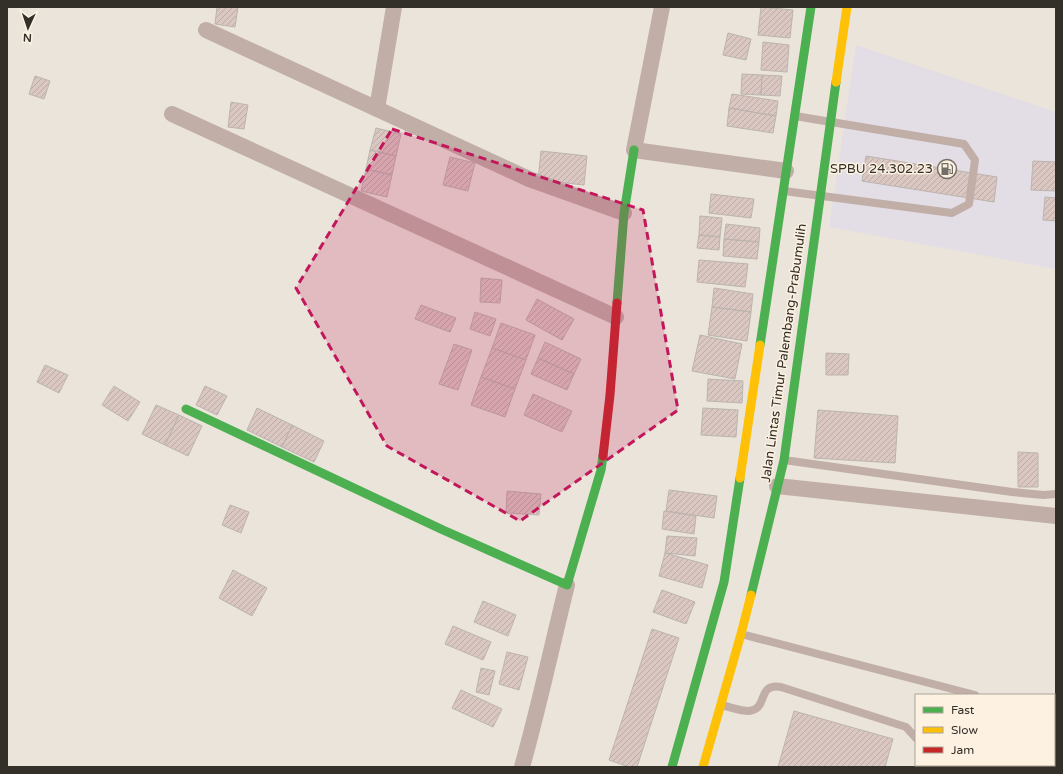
<svg xmlns="http://www.w3.org/2000/svg" width="1063" height="774" viewBox="0 0 1063 774" font-family="'Varela Round',sans-serif">
<style>
.commercial{fill:#e3dee6}
.building{fill:url(#building-hatch);stroke:#bbb4af}
.lines{fill:none;stroke-linecap:round;stroke-linejoin:round}
.lane{stroke:#c0aea7;stroke-width:8}
.street{stroke:#c0aea7;stroke-width:16}
.fast{stroke:#4caf50;stroke-width:9}
.slow{stroke:#ffc107;stroke-width:9}
.jam{stroke:#c62828;stroke-width:9}
.marked{fill:#c2185b;fill-opacity:0.2;stroke:#c2185b;stroke-width:3;stroke-dasharray:8 5;stroke-linejoin:round}
.labels{text-anchor:middle;dominant-baseline:central;stroke-width:3;stroke-linejoin:round;paint-order:stroke}
.poi-label{font-size:13px;fill:#332f29;stroke:#fdf2e1;text-anchor:end}
.street-label{font-size:13px;fill:#332f29;stroke:#fdf2e1}
</style>
<defs>
<pattern id="building-hatch" width="6" height="6" patternUnits="userSpaceOnUse"><rect width="6" height="6" fill="#dbc7c2"/><path d="M-1 1l2-2M0 6l6-6M5 7l2-2" fill="none" stroke="#bcaba7"/></pattern>
</defs>
<rect width="100%" height="100%" fill="#eae4da"/>
<path class="commercial" d="M856 45 1056 112V269L829 227Z"/>
<path class="building" d="M217 7H238L235 27 215 24Z
M761 7 793 10 790 38 758 35Z
M728 33 751 39 746 60 723 55Z
M763 42 789 45 787 72 761 70Z
M742 74 762 75 761 95 741 94Z
M762 75 782 76 780 96 761 95Z
M35 76 50 81 44 99 29 94Z
M732 94 778 101 776 116 729 108Z
M231 102 248 105 244 129 228 127Z
M729 108 776 116 773 133 727 126Z
M376 128 401 134 396 156 370 150Z
M370 150 396 156 392 175 366 169Z
M541 151 587 156 584 185 538 180Z
M866 156 997 177 994 202 862 181Z
M450 157 475 163 468 191 443 185Z
M1033 161 1056 162V191L1031 190Z
M366 169 392 175 387 197 361 191Z
M711 194 754 199 751 218 709 213Z
M1045 197 1056 198V221L1043 220Z
M700 216 722 218 720 237 699 235Z
M726 224 760 228 759 242 724 239Z
M699 235 720 237 719 250 697 248Z
M724 239 759 242 757 259 723 256Z
M699 260 748 264 745 287 697 282Z
M481 278 502 280 500 303 480 302Z
M714 288 753 294 751 312 712 307Z
M537 299 574 319 562 340 526 320Z
M421 305 456 318 450 332 415 319Z
M712 307 751 312 747 341 708 335Z
M475 312 496 319 490 336 470 329Z
M501 323 535 335 526 360 492 348Z
M700 335 742 344 735 379 692 371Z
M545 342 581 359 574 374 538 358Z
M454 344 472 350 458 390 439 384Z
M492 348 526 360 515 389 481 377Z
M826 353 849 354 848 375H826Z
M538 358 574 374 567 390 531 374Z
M45 365 68 375 59 393 37 382Z
M481 377 515 389 505 417 471 405Z
M708 379 743 381 742 403 707 401Z
M114 386 140 402 128 421 102 405Z
M205 386 227 396 217 415 196 405Z
M533 394 572 411 562 432 524 415Z
M156 405 179 415 165 445 142 434Z
M257 408 292 425 282 447 247 430Z
M703 408 738 410 736 437 701 435Z
M818 410 898 416 895 463 814 458Z
M179 415 202 426 188 456 165 445Z
M292 425 324 441 314 462 282 447Z
M1018 452 1038 453V487H1018Z
M669 490 717 496 714 518 666 511Z
M507 491 541 494 539 515 506 513Z
M230 505 249 512 241 533 222 525Z
M664 511 696 516 694 534 662 529Z
M667 536 697 538 695 556 665 553Z
M665 553 708 565 702 588 659 576Z
M233 570 267 588 252 616 219 598Z
M662 590 695 602 686 624 653 612Z
M483 601 516 615 508 636 474 622Z
M453 626 491 642 483 660 445 644Z
M652 629 679 638 637 767H629L609 760Z
M507 652 528 657 519 690 499 684Z
M481 668 495 671 489 695 476 692Z
M461 690 502 709 493 727 452 708Z
M794 711 893 739 885 767H778Z
M976 765H1000L1002 766V767H975Z"/>
<g class="lines">
<path class="lane" d="M784 191 952 213 969 204 975 160 964 144 795 116
M784 460 1012 492 1043 495 1056 494
M741 634 975 695
M721 705C730 707 741 711 749 711 769 709 756 683 781 687L906 727 916 738
M943 765 953 767"/>
<path class="street" d="M662 7 634 150 786 171
M206 30 529 179 624 213
M377 109 394 7
M172 114 616 317
M777 486 1056 516
M522 767C539 707 552 645 567 585"/>
<path class="fast" d="M617 303 624 213 634 150
M760 345 811 7
M186 409 443 530 567 585 601 470 603 456
M751 595 784 460 836 82
M672 767 724 582 740 478"/>
<path class="slow" d="M836 82 847 7
M740 478 760 345
M703 767 741 634 751 595"/>
<path class="jam" d="M603 456 610 395 617 303"/>
</g>
<path class="marked" d="M392 129 643 210 678 410 520 521 387 446 296 288Z"/>
<defs>
<g id="fuel-ring" transform="scale(1)"><circle r="9.5" fill="#fdf2e1" stroke="#736e67" stroke-width="1.5"/><path d="M-5.5-6h7V0h2V4h1.3V-2.5L3-4.5l.8-.8L6-3V5H2.5V1h-1V6h-7ZM-4.2-4.7v3.2H.2V-4.7Z" fill="#736e67"/></g>
</defs>
<g fill-rule="evenodd">
<use href="#fuel-ring" x="947" y="169"/>
</g>
<g class="labels">
<g class="poi-label">
<text x="933" y="169">SPBU 24.302.23</text>
</g>
<g class="street-label">
<text transform="translate(784 353) rotate(-82)">Jalan Lintas Timur Palembang-Prabumulih</text>
</g>
</g>
<rect width="1063" height="774" fill="none" stroke="#332f29" stroke-width="16"/>
<rect x="915" y="694" width="140" height="72" fill="#fdf2e1" stroke="#aca497"/>
<rect x="923" y="707" width="20" height="6" fill="#4caf50" stroke="#aca497"/>
<text x="951" y="714" font-size="12" fill="#332f29">Fast</text>
<rect x="923" y="727" width="20" height="6" fill="#ffc107" stroke="#aca497"/>
<text x="951" y="734" font-size="12" fill="#332f29">Slow</text>
<rect x="923" y="747" width="20" height="6" fill="#c62828" stroke="#aca497"/>
<text x="951" y="754" font-size="12" fill="#332f29">Jam</text>
<g transform="translate(28 28) rotate(183)" stroke="#fdf2e1" stroke-width="3" paint-order="stroke">
<path d="M0-3L7 15L0 10L-7 15Z" fill="#332f29"/>
<text y="-6" font-size="11" font-weight="bold" text-anchor="middle" fill="#332f29">N</text>
</g>
</svg>
